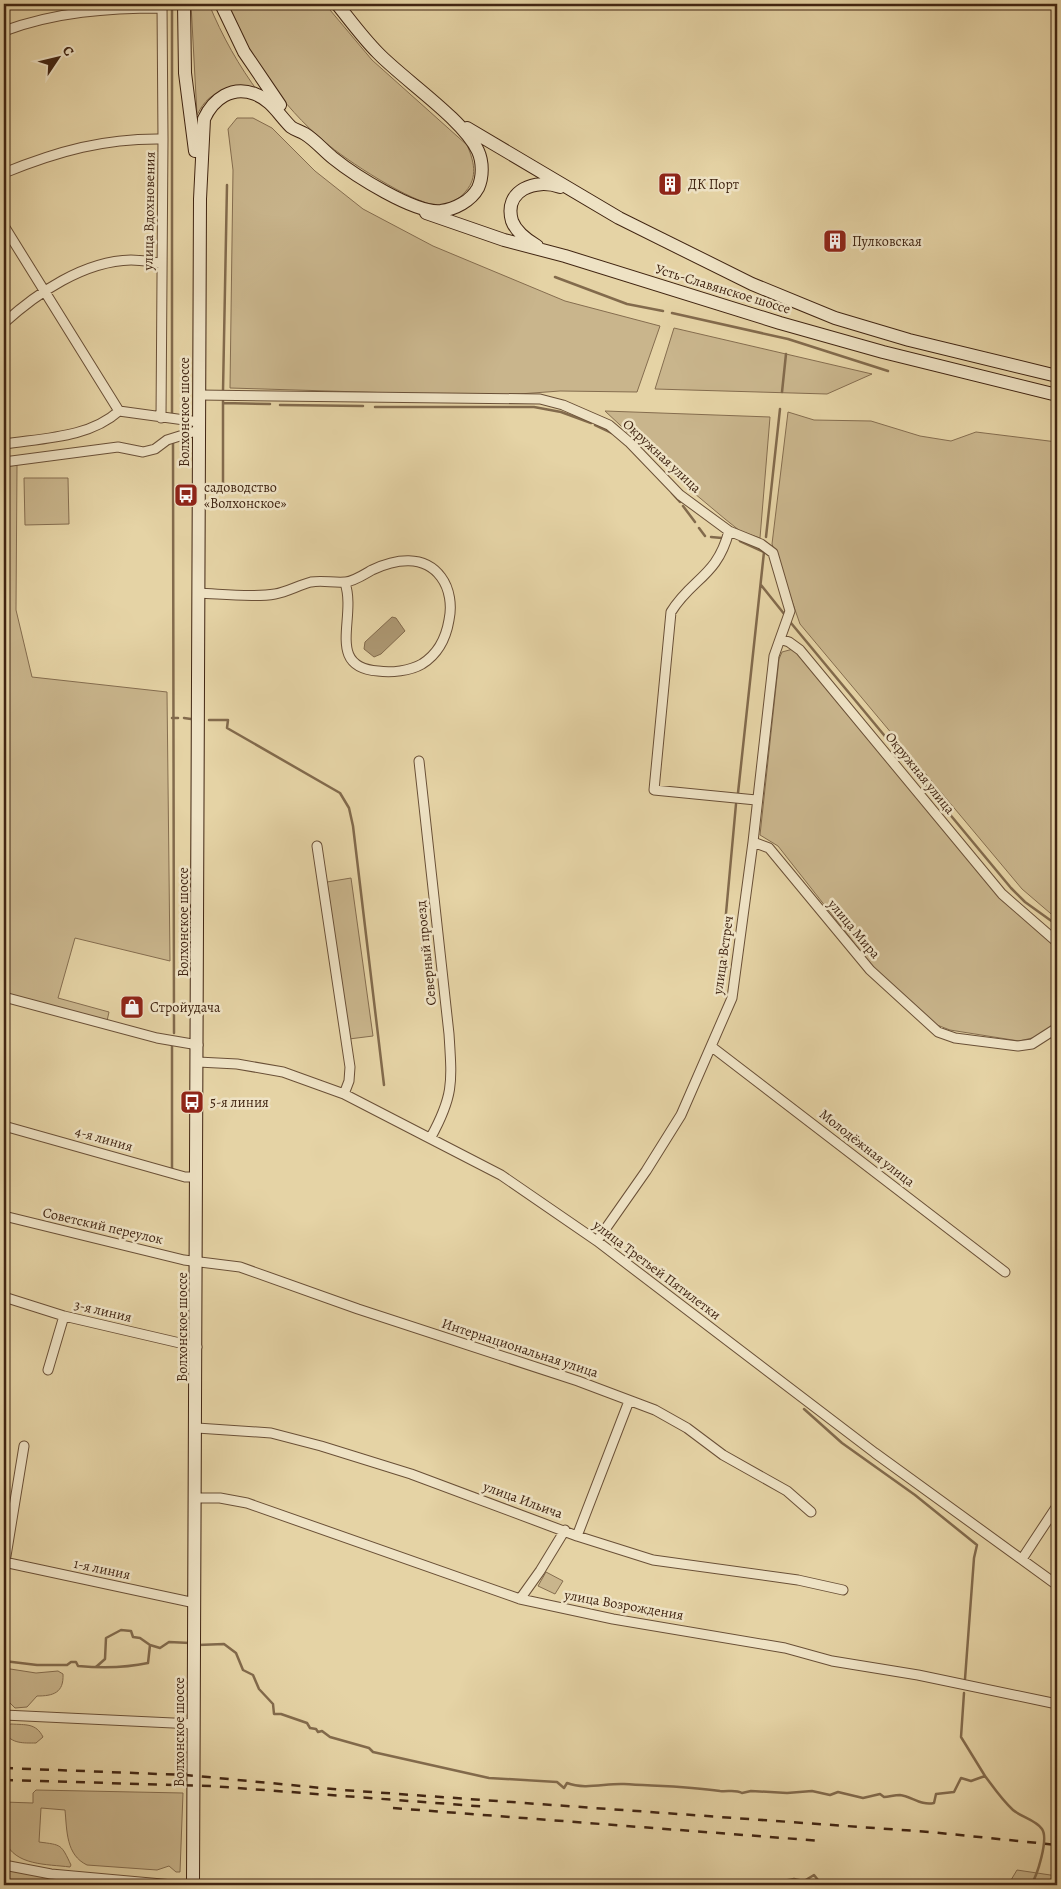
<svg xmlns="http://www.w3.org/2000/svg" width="1061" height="1889" viewBox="0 0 1061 1889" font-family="Alegreya,serif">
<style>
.green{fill:#c9b58c;stroke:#856d4f}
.water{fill:#ad9873;stroke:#826a4c}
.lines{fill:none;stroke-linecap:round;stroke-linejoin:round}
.stream{stroke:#826a4c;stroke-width:2.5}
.street-casing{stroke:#6a5037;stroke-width:11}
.secondary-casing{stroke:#412512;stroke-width:14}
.street{stroke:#eee2c4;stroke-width:9}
.secondary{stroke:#eee2c4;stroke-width:12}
.rail{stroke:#412512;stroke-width:2.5;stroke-dasharray:9 9;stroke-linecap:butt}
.labels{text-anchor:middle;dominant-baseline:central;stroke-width:5;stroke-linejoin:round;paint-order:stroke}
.poi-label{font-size:14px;fill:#412512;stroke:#eee2c4;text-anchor:start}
.street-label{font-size:14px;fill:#412512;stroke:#eee2c4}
</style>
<rect width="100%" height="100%" fill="#e5d3a5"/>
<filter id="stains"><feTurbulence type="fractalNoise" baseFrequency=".004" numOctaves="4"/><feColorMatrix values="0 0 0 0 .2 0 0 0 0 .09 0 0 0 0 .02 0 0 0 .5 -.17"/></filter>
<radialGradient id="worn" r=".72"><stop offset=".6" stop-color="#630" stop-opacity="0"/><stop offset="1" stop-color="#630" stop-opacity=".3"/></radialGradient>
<path class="green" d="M191 4H209C222 36 239 66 259 93 230 90 212 85 197 115Z
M227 4H325L372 60 467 145C474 161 478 177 466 191 459 200 448 206 437 205 413 204 344 159 325 142 281 106 249 56 227 4Z
M237 118H253L272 128 315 171 363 209 433 246 565 301 660 326 637 392 560 391 492 396 230 388 233 170 228 129Z
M674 328 872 374 827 394 655 389Z
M605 411 770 417 760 538 740 531 725 519 682 483Z
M788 412 814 420 871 421 920 436 951 441 976 432 1057 442V919L1022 889 800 624 772 544Z
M17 465 16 610 32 677 167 692 170 961 75 938 58 998 109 1012 107 1021 4 993V467Z
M24 478H68L69 524 25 525Z
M793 649 796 650 1000 896 1057 945V1024L1041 1036 1019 1041 950 1030 937 1025 920 1011 877 972 778 846 760 835 779 659 782 652Z
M351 878 373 1036 349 1039 327 882Z
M546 1572 563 1581 555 1594 538 1586Z
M4 1668 36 1673 58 1671 63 1674C64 1693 53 1696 37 1696L27 1707 15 1708 6 1699Z
M11 1724C26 1725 36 1723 43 1737L36 1743C23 1743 12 1744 4 1732L5 1726Z
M36 1790 183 1793 180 1872H176L169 1866 157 1870 87 1865C66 1855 67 1831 65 1810L41 1808 39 1842C62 1845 61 1844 71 1865L70 1867C47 1864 15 1866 5 1841 0 1831 4 1813 4 1802L33 1803V1793Z
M4 1870 45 1876 148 1885H4Z
M1017 1870 1057 1876V1885H1008Z"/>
<path class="water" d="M392 617 396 618 405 631 381 654 374 657 364 649 365 642Z"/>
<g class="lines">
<path class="stream" d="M172 4V415
M555 277 627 304 663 311
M672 313 788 339 888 371
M223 391 227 185
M782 392 786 354
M223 403 270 404
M280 405 363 406
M375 407H534L561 412 591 423
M595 425 612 433
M173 441 174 1033
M223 484V401
M672 493 680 502
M683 506 695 522
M699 528 705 536
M711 537 722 538
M766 537 780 409
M761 585 785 615
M791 623 1011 888 1025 902 1057 925
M172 718H178
M184 718 191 719
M209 720H228L227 728 340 793 349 808 353 826 384 1085
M738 793 764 552 740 541
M722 957 736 804
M172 1045V1169
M804 1409 842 1443 915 1495 977 1545 974 1558 965 1679
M198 1645 224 1644 236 1653 243 1670 253 1675 259 1689 273 1704 274 1714H281L307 1723 310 1728 316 1729 318 1732 322 1731 330 1737 369 1748 373 1752 489 1778 557 1782 564 1788 567 1783C585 1790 606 1783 624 1784 656 1786 689 1786 720 1791 728 1792 735 1789 742 1793L751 1791 787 1793 812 1791 830 1795 838 1792 863 1798 880 1794 884 1797C889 1797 894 1795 900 1795 911 1796 921 1806 934 1803L936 1794 954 1792 961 1778 971 1781 985 1776C994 1788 1002 1800 1013 1810 1021 1817 1036 1820 1042 1829 1049 1839 1037 1876 1031 1885
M4 1661 37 1665H67L71 1662H76L78 1666C102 1668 125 1668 148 1663L150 1645 160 1648 169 1642 190 1643
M96 1667 105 1659 106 1638 121 1630 131 1631 133 1637 140 1638 150 1645
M964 1693 961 1737 985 1776
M760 1885 794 1879 804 1881 814 1875 818 1880 835 1882 838 1885"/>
<g class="street-casing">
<path id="street" d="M4 31C55 12 108 8 162 8
M4 173C58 151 105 138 163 139
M4 226 119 411
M4 323C37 293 84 261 131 260 141 260 152 262 162 263
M199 395 540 399 563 405 609 425 629 442 680 495 729 531 761 544 773 553 790 611 780 639 789 642 800 650 1002 894 1057 942
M119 411 199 422
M161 418 163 139 162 4
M4 444C43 438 89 438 119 411
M4 462 118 447 143 452 155 449 167 440 199 430
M729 531C717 577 692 578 671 612L654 790 756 800
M199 593C222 594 253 598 275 594 287 592 299 585 311 582 323 580 333 583 345 582 353 582 365 574 372 570 395 559 424 554 441 577 450 589 452 606 449 620 446 638 438 654 422 664 410 671 391 673 378 671 325 667 357 618 345 583
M419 761 449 1034C452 1082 454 1095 431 1137
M753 842 769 848 870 970 938 1032 955 1038 1018 1046 1032 1044 1057 1028
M317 846 350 1067 349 1081 344 1094
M4 997 157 1038 198 1045
M712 1047 1005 1272
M198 1062 237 1064 283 1072 344 1094 501 1175 597 1241 875 1453 1057 1585
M4 1126 185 1177H197
M4 1216 184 1260 240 1267 358 1309 578 1381 655 1410 687 1428 723 1455 787 1491 811 1512
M597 1241 646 1171 681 1115 732 998 753 842 774 656 780 639
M4 1297 64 1316 197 1347
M48 1370 64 1316
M197 1428 271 1433 321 1446 411 1474 577 1536 653 1560 798 1580 843 1590
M196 1498H220L247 1503 520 1599 613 1619 785 1648 832 1661 918 1675 1057 1704
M577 1536 629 1401
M1022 1559 1057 1506
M4 1562 195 1603
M5 1562 24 1446
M520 1599 540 1571 565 1530
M4 1715 194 1724
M4 1865 51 1874 173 1885"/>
</g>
<g class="secondary-casing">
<path id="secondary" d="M184 4 185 73 195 151
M221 4 244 52 280 105
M467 128 619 218 752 284 835 318 909 340 1057 376
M426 213 504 240 565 256 780 323 883 352 1057 395
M537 246C527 240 516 232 512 221 503 190 536 178 560 187
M193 1885 200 199 204 119C213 99 232 85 255 94 271 100 279 115 291 127 295 130 300 131 305 134 315 140 324 151 333 158 354 175 415 214 441 211 455 209 471 201 478 188 483 177 483 162 478 151 463 119 404 80 378 53 363 38 350 20 337 4"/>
</g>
<use href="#street" class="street"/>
<use href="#secondary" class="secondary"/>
<path class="rail" d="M4 1768 186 1775 343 1790 930 1832 1057 1845
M4 1780 211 1786 489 1807
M393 1808 822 1841"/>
</g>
<defs>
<g id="building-square" transform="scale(1.25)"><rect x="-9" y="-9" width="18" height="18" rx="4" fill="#8f2418" stroke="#eee2c4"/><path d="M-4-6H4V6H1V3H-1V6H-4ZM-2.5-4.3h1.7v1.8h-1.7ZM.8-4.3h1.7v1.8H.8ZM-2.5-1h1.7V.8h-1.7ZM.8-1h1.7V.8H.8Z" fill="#fff"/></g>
<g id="bus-square" transform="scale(1.25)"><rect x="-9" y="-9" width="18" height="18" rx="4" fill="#8f2418" stroke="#eee2c4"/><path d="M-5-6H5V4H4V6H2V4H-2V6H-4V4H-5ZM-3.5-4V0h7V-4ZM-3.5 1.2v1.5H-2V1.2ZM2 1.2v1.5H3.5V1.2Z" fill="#fff"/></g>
<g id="shop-square" transform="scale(1.25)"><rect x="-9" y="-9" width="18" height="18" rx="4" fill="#8f2418" stroke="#eee2c4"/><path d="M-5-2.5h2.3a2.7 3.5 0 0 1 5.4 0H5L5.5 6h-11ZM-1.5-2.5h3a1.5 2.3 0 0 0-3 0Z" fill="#fff"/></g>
</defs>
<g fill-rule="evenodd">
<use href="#building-square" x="670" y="184"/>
<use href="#building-square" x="835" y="241"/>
<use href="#bus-square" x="186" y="495"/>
<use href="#shop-square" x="132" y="1007"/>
<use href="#bus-square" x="192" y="1102"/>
</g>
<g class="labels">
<g class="poi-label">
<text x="688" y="184">ДК Порт</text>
<text x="852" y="241">Пулковская</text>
<text x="204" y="487">садоводство<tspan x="204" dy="16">«Волхонское»</tspan></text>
<text x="150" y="1007">Стройудача</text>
<text x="210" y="1102">5-я линия</text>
</g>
<g class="street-label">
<text transform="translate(149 211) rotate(-89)">улица Вдохновения</text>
<text transform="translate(723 289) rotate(17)">Усть-Славянское шоссе</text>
<text transform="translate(184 412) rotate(-90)">Волхонское шоссе</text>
<text transform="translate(662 456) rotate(43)">Окружная улица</text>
<text transform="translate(920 773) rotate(51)">Окружная улица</text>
<text transform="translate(183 922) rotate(-90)">Волхонское шоссе</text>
<text transform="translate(854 929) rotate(50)">улица Мира</text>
<text transform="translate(426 953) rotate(-96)">Северный проезд</text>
<text transform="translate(723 955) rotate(-82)">улица Встреч</text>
<text transform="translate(104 1139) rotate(16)">4-я линия</text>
<text transform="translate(867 1148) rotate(38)">Молодёжная улица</text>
<text transform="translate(103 1226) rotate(13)">Советский переулок</text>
<text transform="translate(657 1270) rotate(37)">улица Третьей Пятилетки</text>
<text transform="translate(103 1311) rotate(13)">3-я линия</text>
<text transform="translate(182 1327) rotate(-90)">Волхонское шоссе</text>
<text transform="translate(520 1348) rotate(18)">Интернациональная улица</text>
<text transform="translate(523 1500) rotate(20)">улица Ильича</text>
<text transform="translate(102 1569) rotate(12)">1-я линия</text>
<text transform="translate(624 1605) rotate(10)">улица Возрождения</text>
<text transform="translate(179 1732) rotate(-90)">Волхонское шоссе</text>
</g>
</g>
<rect width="1061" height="1889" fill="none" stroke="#e5d3a5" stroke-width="20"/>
<rect x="5" y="5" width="1051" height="1879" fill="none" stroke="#412512" stroke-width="2.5"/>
<rect x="10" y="10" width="1041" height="1869" fill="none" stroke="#412512"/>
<g transform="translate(58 58) rotate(55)" stroke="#eee2c4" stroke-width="4" paint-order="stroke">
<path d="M0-4L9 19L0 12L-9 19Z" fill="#412512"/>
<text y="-8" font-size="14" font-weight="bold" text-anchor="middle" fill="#412512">С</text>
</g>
<rect width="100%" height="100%" filter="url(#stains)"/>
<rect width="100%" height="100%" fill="url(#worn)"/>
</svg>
